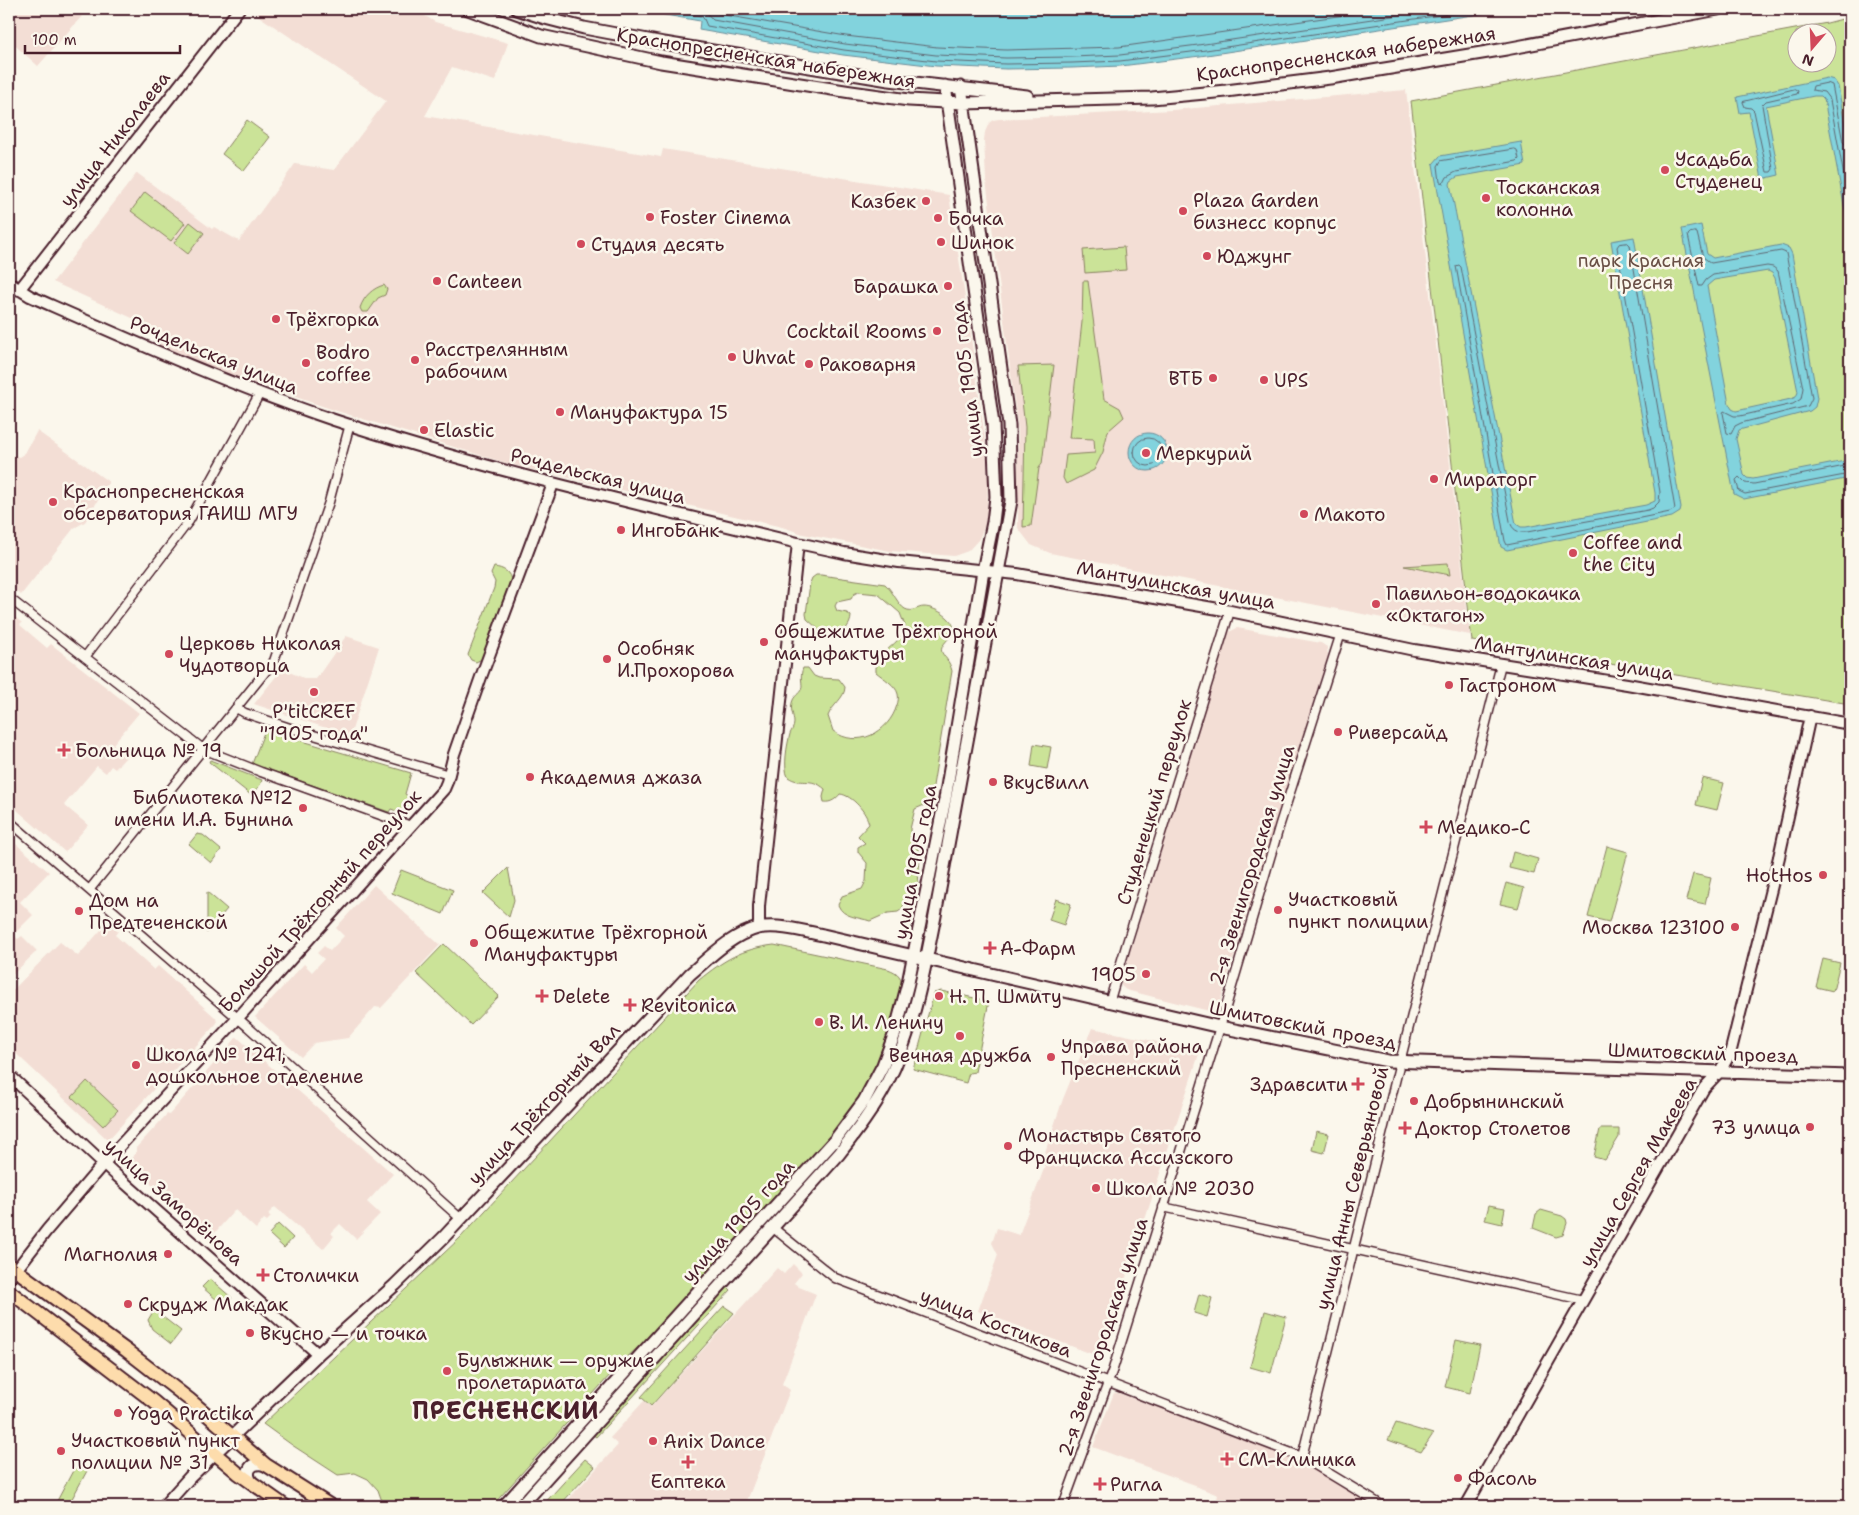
<svg xmlns="http://www.w3.org/2000/svg" width="1859" height="1515" viewBox="0 0 1859 1515" font-family="'Shantell Sans',sans-serif">
<style>
.built{fill:#f3ded5}
.green{fill:#cbe398;stroke:#8a8162;fill-rule:evenodd}
.water{fill:#82d3dd;stroke:#6c8b96;fill-rule:evenodd}
.lines{fill:none;stroke-linecap:round;stroke-linejoin:round}
.shore{stroke:#606772;stroke-width:1}
.minor-casing{stroke:#4a1f2b;stroke-width:11}
.tertiary-casing{stroke:#4a1f2b;stroke-width:14}
.secondary-casing{stroke:#4a1f2b;stroke-width:15}
.primary-casing{stroke:#4a1f2b;stroke-width:16}
.minor{stroke:#fbf7ec;stroke-width:8}
.tertiary{stroke:#fbf7ec;stroke-width:10}
.secondary{stroke:#fbf7ec;stroke-width:11}
.primary{stroke:#fddcac;stroke-width:12}
.poi-dot{fill:#d1495b;stroke:#fbf7ec;stroke-width:2}
.labels{text-anchor:middle;dominant-baseline:central;stroke-width:5;stroke-linejoin:round;paint-order:stroke}
.street-label{font-size:19px;fill:#4a1f2b;stroke:#fbf7ec}
.poi-label{font-size:19px;fill:#4a1f2b;stroke:#fbf7ec;text-anchor:start}
.park-label{font-size:19px;fill:#6a5046;stroke:#fbf7ec}
.district-label{font-size:24px;font-weight:bold;letter-spacing:1px;fill:#4a1f2b;stroke:#fbf7ec}
</style>
<rect width="100%" height="100%" fill="#fbf7ec"/>
<filter id="ink" filterUnits="userSpaceOnUse"><feTurbulence type="fractalNoise" baseFrequency=".02" numOctaves="2"/><feDisplacementMap in="SourceGraphic" scale="10" xChannelSelector="R" yChannelSelector="G"/><feConvolveMatrix kernelMatrix="1 2 1 2 8 2 1 2 1" color-interpolation-filters="sRGB"/></filter>
<g filter="url(#ink)">
<path class="built" d="M9 9H73L82 16 38 66 9 40Z
M261 9H414L435 22 508 43 495 81 452 67 425 116 661 157 663 149 949 195 969 323 986 447 988 480 987 512 985 525 979 539 968 551 954 556 890 551 803 534 782 527 509 464 337 411 224 373 158 344 163 332 53 282 137 173 212 229 214 227 239 241 295 164 334 170 386 101 257 15Z
M1406 90 1470 635 1050 553 1031 545 1018 528V430L986 180 984 140 985 132 989 123 993 120 999 119 1172 110Z
M37 431 109 482 85 522 74 528 21 595 9 585V454L19 457 25 453Z
M9 612 22 623 20 625 47 648 51 644 139 713 113 744 127 756 115 769 111 766 106 773 97 766 64 805 88 825 65 852 9 803Z
M1237 628 1321 643 1327 647 1328 656 1219 1005 1216 1010 1209 1011 1126 990 1121 986V982L1226 636 1229 632Z
M346 636 379 647 350 736 254 704 282 669 306 679H316Z
M9 838 49 872 20 902 33 915 13 935 18 939 22 936 37 951 9 978Z
M374 885 440 945 381 1008 375 1007 348 1038 314 1043 301 1057 255 1017 304 964 312 972 324 959 317 953 324 946 330 951 344 936 336 928Z
M108 922 118 931 115 935 154 970 158 966 216 1018 217 1023 164 1081 162 1080 108 1140 9 1047V994L60 942 78 956Z
M1092 1028 1200 1051 1100 1357 978 1311 998 1255 992 1243 997 1228 1019 1235 1045 1166 1041 1164 1063 1099Z
M237 1037 393 1174 367 1202 380 1214 356 1239 340 1224 331 1233 334 1236 323 1249 275 1207 268 1214 271 1217 267 1221 264 1219 256 1229 235 1210 211 1237 127 1163 136 1153V1148L167 1114 169 1115Z
M793 1264 802 1273 794 1283 799 1287 816 1294 782 1384 790 1390 745 1506H562L618 1445 610 1438 644 1401 651 1407 777 1268 784 1274Z
M1114 1393H1118L1283 1453 1306 1464 1374 1506H1215L1218 1495 1195 1486V1485L1093 1447Z"/>
<path class="green" d="M1850 17V704L1472 641 1411 101 1827 23ZM1796 32H1826V62H1796Z
M247 120 270 137 244 171 222 154Z
M145 192 185 223 171 241 131 211Z
M190 222 204 233 188 254 174 243Z
M1124 247 1126 270 1085 273 1083 250Z
M1083 281H1088L1104 399 1120 408 1124 417 1108 431 1103 452 1094 470 1066 484 1063 478 1066 455 1095 453 1094 439 1069 438 1082 322Z
M384 285 387 289 385 295 378 298 368 312H362L360 308C364 296 373 288 384 285Z
M1054 365 1042 464 1039 468 1031 526 1023 527 1025 427 1018 366Z
M1448 563 1450 575 1404 566Z
M494 567C503 568 511 572 511 582L482 659 476 662 471 660 468 655 494 588 495 582 491 574Z
M816 575H821L885 584C893 591 898 605 905 609 913 613 917 607 924 607 936 607 957 620 954 633 930 656 947 650 952 671L931 798 929 803 915 809 910 829 911 838 919 851 920 856 918 885 916 890 908 895 902 909 898 912 888 913 870 921C859 917 843 918 838 905L842 896 862 889 866 881 867 863 858 852V847L865 843 858 836 869 824C867 813 852 795 840 794 836 799 831 803 824 802L823 797 825 789C810 776 801 786 788 777 783 767 787 745 790 734 791 731 794 728 794 723 794 715 789 709 793 700 795 695 801 693 802 687 802 680 800 676 803 668H808L814 676 819 678 839 679 845 687C845 698 832 705 828 716L833 731C857 749 889 733 897 705 898 702 899 698 898 694 896 685 883 678 876 672 874 651 903 645 905 626L900 613 878 594 858 592 854 594 851 599 837 602 835 606 837 611 847 613 851 616C851 626 842 633 836 639L821 637 817 628 807 619 806 614 810 583 812 578Z
M265 730 411 773 405 794 416 802 405 814 391 809 389 812 252 764Z
M1034 744 1051 747 1047 769 1031 766Z
M210 760 262 780 260 785 251 795 209 762Z
M1702 778 1724 783 1717 810 1696 805Z
M197 834 203 835 221 850 211 863 189 844Z
M1607 846 1628 852 1609 922 1588 917Z
M1513 852 1538 859 1534 874 1509 868Z
M508 868 514 900 509 917 483 893Z
M401 870 453 890 443 914 392 893Z
M1693 874 1711 878 1705 904 1686 900Z
M1506 883 1524 888 1518 908 1500 904Z
M207 892 227 909 207 933Z
M1056 899 1071 904 1064 925 1049 920Z
M444 944 499 996 471 1025 416 973Z
M774 945 888 969C899 973 902 977 902 989L878 1063 859 1099 848 1116 656 1330 620 1364 492 1506H387L383 1504 378 1490 368 1479 355 1473 338 1475 292 1445 263 1424 460 1238 699 980C724 960 741 949 774 945Z
M1823 959 1840 963 1833 991 1816 987Z
M941 991 989 1001 975 1072 969 1073 966 1083 913 1069 934 993Z
M87 1081 118 1110 103 1126 72 1097Z
M1600 1129H1619V1137L1605 1160 1594 1157Z
M1316 1131 1329 1134 1324 1153 1312 1150Z
M1489 1205 1505 1208 1502 1224 1485 1220Z
M1541 1210 1562 1216 1566 1219 1567 1223 1563 1235 1556 1237 1533 1228 1536 1214Z
M278 1224 293 1238 284 1248 269 1234Z
M210 1279 232 1298 225 1307 202 1287Z
M728 1287 731 1290 596 1437 593 1435Z
M1199 1294 1212 1298 1207 1317 1194 1313Z
M724 1306 734 1313 651 1406 641 1397Z
M154 1310 181 1331 171 1344 152 1329 148 1320Z
M1265 1311 1286 1317 1271 1373 1250 1367Z
M1456 1340 1480 1345 1470 1393 1445 1387Z
M1396 1423 1433 1434 1421 1452 1388 1440Z
M585 1459 595 1467 559 1506H542Z
M77 1463 88 1469 68 1506 57 1501Z"/>
<path class="water" d="M631 9H1513L1200 56 1121 66 1072 68 1006 69 936 66 843 55 699 30 700 21Z
M1827 78 1834 80 1838 86 1850 154V237L1824 99 1821 96H1814L1766 106 1779 175 1762 179 1749 112 1740 113 1737 97Z
M1521 142 1525 165 1457 177 1451 181 1450 184 1516 524 1521 527H1526L1646 505 1655 501V493L1611 241 1634 237 1681 508 1680 512 1672 517 1507 550 1501 547 1500 542 1433 164 1440 156Z
M1701 225 1707 254 1713 258 1781 245 1789 248 1792 254 1817 398 1815 407 1810 411 1739 430 1736 439 1744 475 1747 478 1753 479 1850 460V478L1744 499 1734 494 1682 229ZM1768 271 1772 273 1775 278 1798 392 1796 397 1791 399 1736 411 1732 409 1729 404 1707 286 1714 280Z
M1129 452a19 19 0 1 1 38 0a19 19 0 1 1-38 0Z"/>
<g class="lines">
<path class="shore" d="M659 9 701 16 704 19 707 26 844 50 936 61 1006 64 1072 63 1120 61 1199 51 1482 9
M695 9 705 11 713 20 845 44 936 55 1006 58 1072 57 1120 55 1198 45 1439 9
M714 9 718 14 846 36 937 47 1006 50 1119 47 1387 9
M1795 89 1798 91 1797 94 1766 101 1762 105 1773 169 1771 172H1767L1754 111 1751 108 1745 107 1743 102Z
M1850 146 1846 145 1843 142 1832 85 1827 83 1813 86 1812 90 1824 92 1830 100 1850 209
M1515 149 1517 150 1519 159 1517 161 1456 172 1447 177 1444 183 1440 182 1438 166 1441 161Z
M1695 232 1697 233 1703 257 1711 263 1781 251 1786 253 1812 398 1808 406 1741 423 1735 426 1731 434 1727 433 1723 413 1724 411 1734 416H1740L1793 404 1801 399 1803 388 1778 271 1773 267 1767 266 1713 275 1706 280 1702 286H1699L1688 235 1690 233Z
M1628 243 1630 245 1675 509 1670 512 1507 545 1505 541 1456 266 1459 265 1461 267 1510 521C1512 530 1518 533 1527 532L1648 510 1653 508 1659 502 1660 492 1617 247 1619 244Z
M1134 452a14 14 0 1 1 28 0a14 14 0 1 1-28 0Z
M1850 465 1754 484 1745 483 1739 477 1736 480 1739 491 1745 494 1850 474"/>
<g class="minor-casing">
<path id="minor" d="M9 598 203 749 261 772 411 826
M85 657 189 521 260 393
M236 708 245 713 290 728 449 775
M9 821 248 1027 461 1219
M90 889 274 661 329 502 350 424
M1109 1003 1126 946 1230 611
M1163 1207 1583 1300
M772 1227 835 1278 1302 1457 1383 1506
M1302 1457 1400 1062 1501 664
M1063 1506 1113 1369 1220 1027 1280 824 1341 633"/>
</g>
<g class="tertiary-casing">
<path id="tertiary" d="M9 283 30 296C130 340 230 385 334 420 486 470 642 505 798 543L844 553 899 562 1017 574 1230 611 1414 650 1627 684 1850 724
M19 290 239 9
M759 928V906L798 543
M9 1075 116 1175 318 1354
M9 1279 47 1230 104 1163 237 1019 444 789 447 782 454 754 481 677 553 484
M1466 1506 1704 1088 1720 1071 1730 1054 1779 857 1810 716"/>
</g>
<g class="secondary-casing">
<path id="secondary" d="M468 9 541 36 661 62 851 92 909 100 963 103 1152 98 1226 91 1330 78 1506 49 1718 9
M517 9 545 18 584 28 664 43 889 80 1027 96
M253 1484C243 1472 251 1460 266 1465
M164 1506 190 1477 318 1354 395 1285 443 1238 690 974C710 957 731 935 758 928 778 924 803 931 823 935L1220 1027 1388 1061 1850 1076
M504 1506 835 1140 864 1101 883 1065 895 1033 908 983 945 799 983 571 993 522 996 497 993 424 945 86
M521 1506 839 1154C856 1132 873 1110 886 1085 913 1033 924 972 935 916L1011 501 1009 425 961 87"/>
</g>
<g class="primary-casing">
<path id="primary" d="M9 1265 127 1351 190 1400 266 1465 331 1506
M9 1291 154 1402 238 1473 285 1506"/>
</g>
<use href="#minor" class="minor"/>
<use href="#tertiary" class="tertiary"/>
<use href="#secondary" class="secondary"/>
<use href="#primary" class="primary"/>
</g>
</g>
<g class="poi-dot">
<circle cx="1665" cy="170" r="5"/>
<circle cx="1486" cy="198" r="5"/>
<circle cx="926" cy="201" r="5"/>
<circle cx="1183" cy="211" r="5"/>
<circle cx="650" cy="217" r="5"/>
<circle cx="938" cy="218" r="5"/>
<circle cx="941" cy="242" r="5"/>
<circle cx="581" cy="244" r="5"/>
<circle cx="1207" cy="256" r="5"/>
<circle cx="437" cy="281" r="5"/>
<circle cx="948" cy="286" r="5"/>
<circle cx="276" cy="319" r="5"/>
<circle cx="937" cy="331" r="5"/>
<circle cx="732" cy="357" r="5"/>
<circle cx="415" cy="360" r="5"/>
<circle cx="306" cy="363" r="5"/>
<circle cx="809" cy="364" r="5"/>
<circle cx="1213" cy="378" r="5"/>
<circle cx="1264" cy="380" r="5"/>
<circle cx="560" cy="412" r="5"/>
<circle cx="424" cy="430" r="5"/>
<circle cx="1146" cy="453" r="5"/>
<circle cx="1434" cy="479" r="5"/>
<circle cx="53" cy="502" r="5"/>
<circle cx="1304" cy="514" r="5"/>
<circle cx="621" cy="530" r="5"/>
<circle cx="1573" cy="553" r="5"/>
<circle cx="1376" cy="604" r="5"/>
<circle cx="764" cy="642" r="5"/>
<circle cx="169" cy="654" r="5"/>
<circle cx="607" cy="659" r="5"/>
<circle cx="1449" cy="685" r="5"/>
<circle cx="314" cy="692" r="5"/>
<circle cx="1338" cy="732" r="5"/>
<path d="M61.5 742.5h5v5h5v5h-5v5h-5v-5h-5v-5h5z"/>
<circle cx="530" cy="777" r="5"/>
<circle cx="993" cy="782" r="5"/>
<circle cx="303" cy="808" r="5"/>
<path d="M1423.5 819.5h5v5h5v5h-5v5h-5v-5h-5v-5h5z"/>
<circle cx="1823" cy="875" r="5"/>
<circle cx="1278" cy="910" r="5"/>
<circle cx="79" cy="911" r="5"/>
<circle cx="1735" cy="927" r="5"/>
<circle cx="474" cy="943" r="5"/>
<path d="M987.5 940.5h5v5h5v5h-5v5h-5v-5h-5v-5h5z"/>
<circle cx="1146" cy="974" r="5"/>
<path d="M539.5 988.5h5v5h5v5h-5v5h-5v-5h-5v-5h5z"/>
<circle cx="939" cy="996" r="5"/>
<path d="M627.5 997.5h5v5h5v5h-5v5h-5v-5h-5v-5h5z"/>
<circle cx="819" cy="1022" r="5"/>
<circle cx="960" cy="1036" r="5"/>
<circle cx="1051" cy="1057" r="5"/>
<circle cx="136" cy="1065" r="5"/>
<path d="M1355.5 1076.5h5v5h5v5h-5v5h-5v-5h-5v-5h5z"/>
<circle cx="1414" cy="1101" r="5"/>
<circle cx="1810" cy="1127" r="5"/>
<path d="M1402.5 1120.5h5v5h5v5h-5v5h-5v-5h-5v-5h5z"/>
<circle cx="1008" cy="1146" r="5"/>
<circle cx="1096" cy="1188" r="5"/>
<circle cx="168" cy="1254" r="5"/>
<path d="M260.5 1267.5h5v5h5v5h-5v5h-5v-5h-5v-5h5z"/>
<circle cx="128" cy="1304" r="5"/>
<circle cx="250" cy="1333" r="5"/>
<circle cx="447" cy="1371" r="5"/>
<circle cx="118" cy="1413" r="5"/>
<circle cx="653" cy="1441" r="5"/>
<circle cx="61" cy="1451" r="5"/>
<path d="M1224.5 1451.5h5v5h5v5h-5v5h-5v-5h-5v-5h5z"/>
<path d="M685.5 1454.5h5v5h5v5h-5v5h-5v-5h-5v-5h5z"/>
<circle cx="1458" cy="1478" r="5"/>
<path d="M1097.5 1476.5h5v5h5v5h-5v5h-5v-5h-5v-5h5z"/>
</g>
<g class="labels">
<g class="street-label">
<text transform="translate(1346 54) rotate(-8)">Краснопресненская набережная</text>
<text transform="translate(766 58) rotate(9)">Краснопресненская набережная</text>
<text transform="translate(115 139) rotate(-52)">улица Николаева</text>
<text transform="translate(214 355) rotate(22)">Рочдельская улица</text>
<text transform="translate(967 379) rotate(-97)">улица 1905 года</text>
<text transform="translate(598 476) rotate(14)">Рочдельская улица</text>
<text transform="translate(1176 585) rotate(10)">Мантулинская улица</text>
<text transform="translate(1574 658) rotate(9)">Мантулинская улица</text>
<text transform="translate(1154 802) rotate(-73)">Студенецкий переулок</text>
<text transform="translate(915 862) rotate(-79)">улица 1905 года</text>
<text transform="translate(1252 865) rotate(-73)">2-я Звенигородская улица</text>
<text transform="translate(320 901) rotate(-48)">Большой Трёхгорный переулок</text>
<text transform="translate(1303 1025) rotate(11)">Шмитовский проезд</text>
<text transform="translate(1703 1053) rotate(2)">Шмитовский проезд</text>
<text transform="translate(544 1104) rotate(-47)">улица Трёхгорный Вал</text>
<text transform="translate(1638 1172) rotate(-60)">улица Сергея Макеева</text>
<text transform="translate(1352 1188) rotate(-76)">улица Анны Северьяновой</text>
<text transform="translate(174 1202) rotate(42)">улица Заморёнова</text>
<text transform="translate(738 1221) rotate(-48)">улица 1905 года</text>
<text transform="translate(996 1323) rotate(21)">улица Костикова</text>
<text transform="translate(1103 1337) rotate(-72)">2-я Звенигородская улица</text>
</g>
<g class="poi-label">
<text x="1675" y="159">Усадьба<tspan x="1675" dy="22">Студенец</tspan></text>
<text x="1496" y="187">Тосканская<tspan x="1496" dy="22">колонна</tspan></text>
<text x="1193" y="200">Plaza Garden<tspan x="1193" dy="22">бизнесс корпус</tspan></text>
<text x="916" y="201" text-anchor="end">Казбек</text>
<text x="660" y="217">Foster Cinema</text>
<text x="948" y="218">Бочка</text>
<text x="951" y="242">Шинок</text>
<text x="591" y="244">Студия десять</text>
<text x="1217" y="256">Юджунг</text>
<text x="447" y="281">Canteen</text>
<text x="938" y="286" text-anchor="end">Барашка</text>
<text x="286" y="319">Трёхгорка</text>
<text x="927" y="331" text-anchor="end">Cocktail Rooms</text>
<text x="425" y="349">Расстрелянным<tspan x="425" dy="22">рабочим</tspan></text>
<text x="316" y="352">Bodro<tspan x="316" dy="22">coffee</tspan></text>
<text x="742" y="357">Uhvat</text>
<text x="819" y="364">Раковарня</text>
<text x="1203" y="378" text-anchor="end">ВТБ</text>
<text x="1274" y="380">UPS</text>
<text x="570" y="412">Мануфактура 15</text>
<text x="434" y="430">Elastic</text>
<text x="1156" y="453">Меркурий</text>
<text x="1444" y="479">Мираторг</text>
<text x="63" y="491">Краснопресненская<tspan x="63" dy="22">обсерватория ГАИШ МГУ</tspan></text>
<text x="1314" y="514">Макото</text>
<text x="631" y="530">ИнгоБанк</text>
<text x="1583" y="542">Coffee and<tspan x="1583" dy="22">the City</tspan></text>
<text x="1386" y="593">Павильон-водокачка<tspan x="1386" dy="22">«Октагон»</tspan></text>
<text x="774" y="631">Общежитие Трёхгорной<tspan x="774" dy="22">мануфактуры</tspan></text>
<text x="179" y="643">Церковь Николая<tspan x="179" dy="22">Чудотворца</tspan></text>
<text x="617" y="648">Особняк<tspan x="617" dy="22">И.Прохорова</tspan></text>
<text x="1459" y="685">Гастроном</text>
<text x="314" y="711" text-anchor="middle">P'titCREF<tspan x="314" dy="22">"1905 года"</tspan></text>
<text x="1348" y="732">Риверсайд</text>
<text x="75" y="750">Больница № 19</text>
<text x="540" y="777">Академия джаза</text>
<text x="1003" y="782">ВкусВилл</text>
<text x="293" y="797" text-anchor="end">Библиотека №12<tspan x="293" dy="22">имени И.А. Бунина</tspan></text>
<text x="1437" y="827">Медико-С</text>
<text x="1813" y="875" text-anchor="end">HotHos</text>
<text x="1288" y="899">Участковый<tspan x="1288" dy="22">пункт полиции</tspan></text>
<text x="89" y="900">Дом на<tspan x="89" dy="22">Предтеченской</tspan></text>
<text x="1725" y="927" text-anchor="end">Москва 123100</text>
<text x="484" y="932">Общежитие Трёхгорной<tspan x="484" dy="22">Мануфактуры</tspan></text>
<text x="1000" y="948">А-Фарм</text>
<text x="1136" y="974" text-anchor="end">1905</text>
<text x="553" y="996">Delete</text>
<text x="949" y="996">Н. П. Шмиту</text>
<text x="641" y="1005">Revitonica</text>
<text x="829" y="1022">В. И. Ленину</text>
<text x="1061" y="1046">Управа района<tspan x="1061" dy="22">Пресненский</tspan></text>
<text x="146" y="1054">Школа № 1241,<tspan x="146" dy="22">дошкольное отделение</tspan></text>
<text x="960" y="1055" text-anchor="middle">Вечная дружба</text>
<text x="1348" y="1084" text-anchor="end">Здравсити</text>
<text x="1424" y="1101">Добрынинский</text>
<text x="1800" y="1127" text-anchor="end">73 улица</text>
<text x="1415" y="1128">Доктор Столетов</text>
<text x="1018" y="1135">Монастырь Святого<tspan x="1018" dy="22">Франциска Ассизского</tspan></text>
<text x="1106" y="1188">Школа № 2030</text>
<text x="158" y="1254" text-anchor="end">Магнолия</text>
<text x="273" y="1275">Столички</text>
<text x="138" y="1304">Скрудж Макдак</text>
<text x="260" y="1333">Вкусно — и точка</text>
<text x="457" y="1360">Булыжник — оружие<tspan x="457" dy="22">пролетариата</tspan></text>
<text x="128" y="1413">Yoga Practika</text>
<text x="71" y="1440">Участковый пункт<tspan x="71" dy="22">полиции № 31</tspan></text>
<text x="663" y="1441">Anix Dance</text>
<text x="1238" y="1459">СМ-Клиника</text>
<text x="1468" y="1478">Фасоль</text>
<text x="688" y="1481" text-anchor="middle">Еаптека</text>
<text x="1110" y="1484">Ригла</text>
</g>
<g class="park-label">
<text x="1641" y="260">парк Красная<tspan x="1641" dy="22">Пресня</tspan></text>
</g>
<g class="district-label">
<text x="506" y="1411">ПРЕСНЕНСКИЙ</text>
</g>
</g>
<rect width="1859" height="1515" fill="none" stroke="#fbf7ec" stroke-width="30"/>
<rect x="15" y="15" width="1829" height="1485" fill="none" stroke="#4a1f2b" stroke-width="2" filter="url(#ink)"/>
<g transform="translate(1812 48) rotate(199)"><circle r="24" fill="#fbf7ec" stroke="#b4a19f"/>
<path d="M0-4L9 19L0 12L-9 19Z" fill="#d1495b"/>
<text y="-8" font-size="14" font-weight="bold" text-anchor="middle" fill="#4a1f2b">N</text>
</g>
<path d="M25 45v8h155v-8" fill="none" stroke="#4a1f2b" stroke-width="2.5"/>
<text x="32" y="45" font-size="15" fill="#4a1f2b" stroke="#fbf7ec" stroke-width="4" paint-order="stroke">100 m</text>
</svg>
